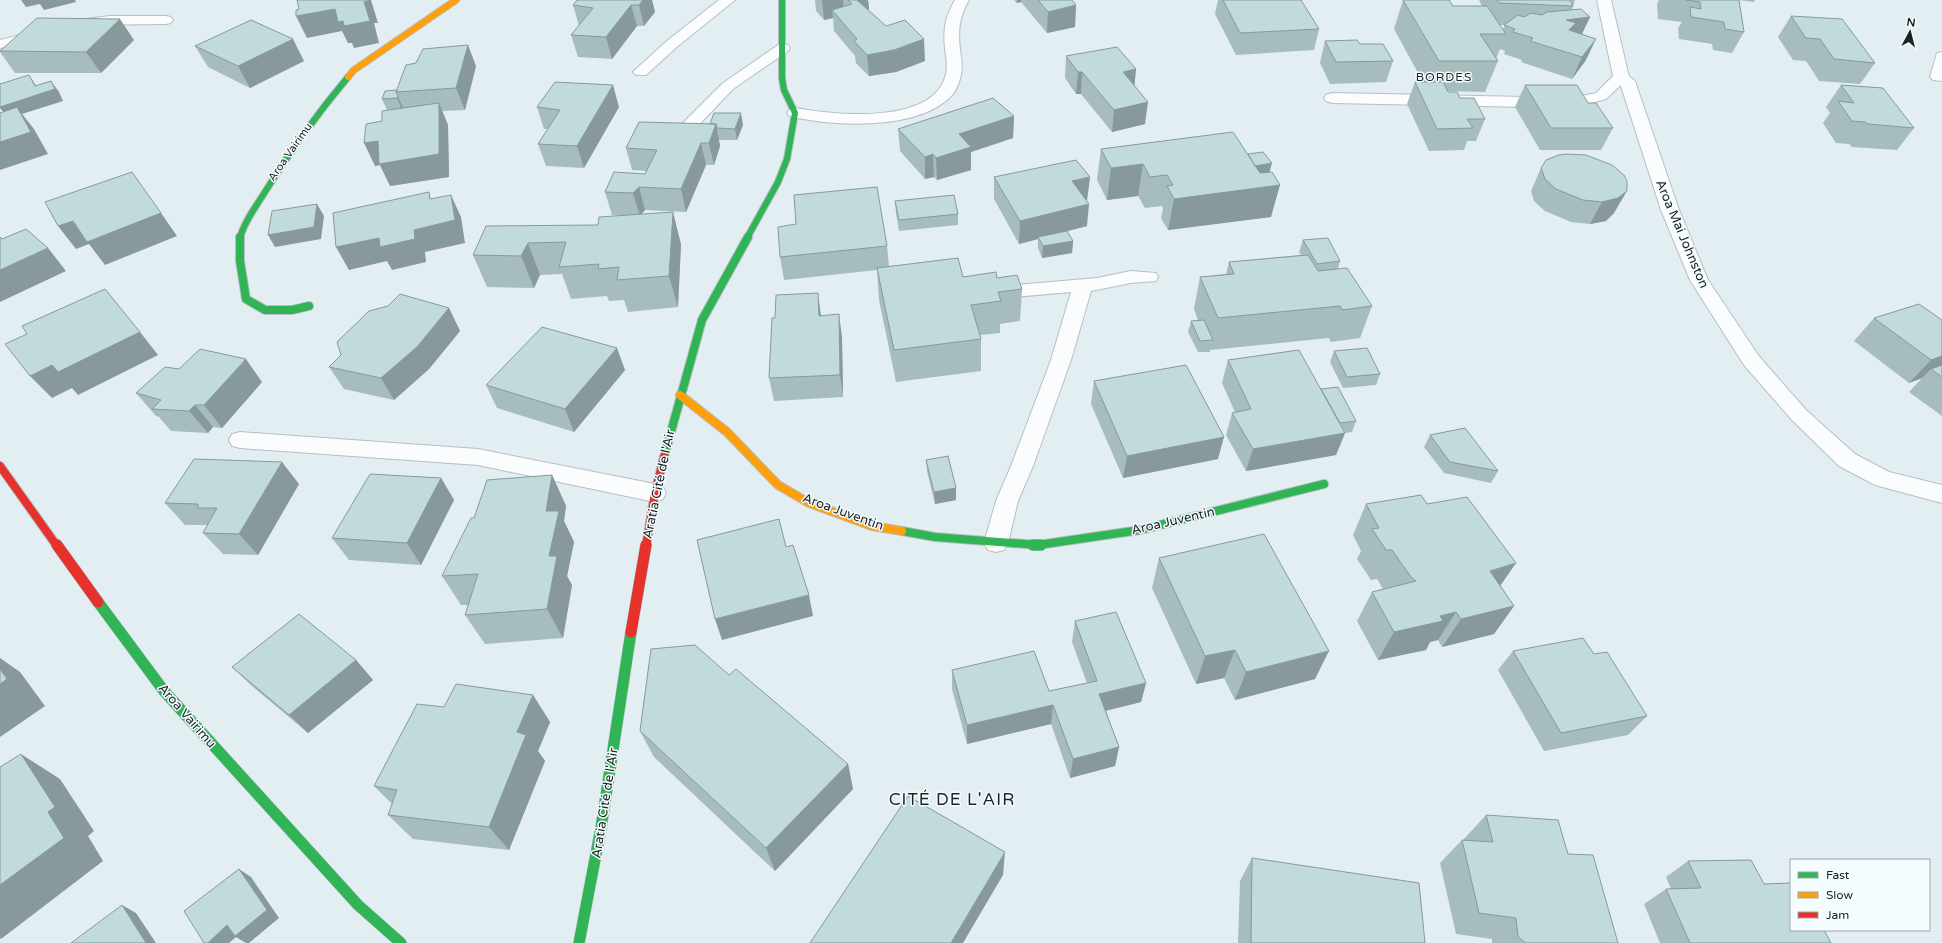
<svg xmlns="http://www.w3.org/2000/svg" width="1942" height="943" viewBox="0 0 1942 943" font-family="'Varela Round',sans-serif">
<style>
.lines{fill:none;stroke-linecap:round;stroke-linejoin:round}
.lane-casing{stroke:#b6bfc3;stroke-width:2}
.street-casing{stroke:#b6bfc3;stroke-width:2}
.fast-far2-casing{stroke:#b6bfc3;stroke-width:8}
.fast-far1-casing{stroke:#b6bfc3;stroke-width:10}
.fast-casing{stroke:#b6bfc3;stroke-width:12}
.slow-far1-casing{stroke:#b6bfc3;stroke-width:8}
.slow-casing{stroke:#b6bfc3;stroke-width:10}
.jam-far1-casing{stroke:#b6bfc3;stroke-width:10}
.jam-casing{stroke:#b6bfc3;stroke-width:12}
.lane{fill:#fbfcfd;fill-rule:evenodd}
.street{fill:#fbfcfd;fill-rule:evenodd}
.fast-far2{stroke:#30b455;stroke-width:6}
.fast-far1{stroke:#30b455;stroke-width:8}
.fast{stroke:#30b455;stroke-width:11}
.slow-far1{stroke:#ff9f0a;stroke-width:6}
.slow{stroke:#ff9f0a;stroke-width:8}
.jam-far1{stroke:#e5322d;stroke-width:8}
.jam{stroke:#e5322d;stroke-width:11}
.wall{fill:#a6bcbd;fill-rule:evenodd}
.shaded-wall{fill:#87999a}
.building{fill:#c1dbdc;stroke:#87999a}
.labels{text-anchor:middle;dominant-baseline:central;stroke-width:3;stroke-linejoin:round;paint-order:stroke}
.far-street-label{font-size:11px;fill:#1b2225;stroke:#f4fcff}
.far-neighbourhood-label{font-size:12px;letter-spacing:1px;fill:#1b2225;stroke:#f4fcff}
.street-label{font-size:13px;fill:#1b2225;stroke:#f4fcff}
.near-neighbourhood-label{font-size:17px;letter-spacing:1px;fill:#1b2225;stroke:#f4fcff}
</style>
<rect width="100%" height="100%" fill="#e3eef3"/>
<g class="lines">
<g class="lane-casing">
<path id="lane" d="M1621 72 1626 74 1635 81 1679 210 1708 280 1758 355 1806 410 1855 454 1889 472 1942 485V503L1875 485 1839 466 1792 420 1744 365 1690 280 1661 210 1620 83 1613 77 1616 74Z"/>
</g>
<g class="street-casing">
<path id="street" d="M719 0H735L678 46 646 75H636L633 72 636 69 668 40Z
M955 0H969C959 17 958 30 960 50 961 57 963 67 961 74 960 80 957 89 953 94 921 131 833 127 789 116L787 113 789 110 795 108C834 115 934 126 946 74 948 66 946 57 945 49 943 30 945 17 955 0Z
M1597 0H1611L1629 77 1606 99 1573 108 1332 103 1326 101 1324 98 1326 95 1332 93 1573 98 1596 93 1613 76Z
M110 16H166L171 17 173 20 171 23 166 24 86 25 84 22 86 19Z
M40 30 45 31 47 34 45 37 0 48V40Z
M783 44 788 45 790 48 788 51 733 89 694 130 688 132 682 130 680 127 682 124 723 83 778 45Z
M1942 52V81L1933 80 1930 77 1937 53Z
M1131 271 1156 273 1158 277 1156 281 1131 283 1091 291 1071 360 1033 466 1018 501 1008 543 1004 550 996 552 988 550 984 543 996 501 1011 466 1051 360 1071 292 992 299 985 297 983 293 985 289 992 287 1097 278Z
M240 432 478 449 655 484 663 487 666 493 663 499 655 502 478 465 240 448 232 446 229 440 232 434Z"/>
</g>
<g class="fast-far2-casing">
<path id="fast-far2" d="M240 238C244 222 255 208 263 195 289 153 317 114 348 77
M747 238 778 182 787 159 795 113 784 90 782 78V0"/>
</g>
<g class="fast-far1-casing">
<path id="fast-far1" d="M240 237V261L246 299 265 310H292L309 306
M664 457 702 320 748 237
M902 531 935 537 1038 545 1140 530 1324 484"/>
</g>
<g class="fast-casing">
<path id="fast" d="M1033 545H1041
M98 602 164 691 358 905 401 943
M579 943 601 828 631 632"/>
</g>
<g class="slow-far1-casing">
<path id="slow-far1" d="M348 77 354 70 456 0"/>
</g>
<g class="slow-casing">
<path id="slow" d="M680 395 727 432 778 485 809 503 872 526 902 531"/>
</g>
<g class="jam-far1-casing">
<path id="jam-far1" d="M0 466 57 546
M646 546 655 493 664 457"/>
</g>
<g class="jam-casing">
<path id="jam" d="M57 545 98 602
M631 632 646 545"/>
</g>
<use href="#lane" class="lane"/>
<use href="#street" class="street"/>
<use href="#fast-far2" class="fast-far2"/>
<use href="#fast-far1" class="fast-far1"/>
<use href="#fast" class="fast"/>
<use href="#slow-far1" class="slow-far1"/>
<use href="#slow" class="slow"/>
<use href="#jam-far1" class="jam-far1"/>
<use href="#jam" class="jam"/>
</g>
<path class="wall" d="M652 0 655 12 644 26H637L612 59 578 57 571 35 579 26 573 5Z
M815 0H868L869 9 868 10 925 61 896 72 869 76 856 63 855 56 834 31 833 18 824 20 816 11Z
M1014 0H1072L1076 5 1075 27 1047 33 1021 2 1017 3Z
M1218 0H1301L1319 29 1314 50 1236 55 1215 14Z
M1403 0H1449L1453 6H1482L1479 0H1575L1572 10 1590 17 1582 34 1586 60 1572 79 1521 62 1522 60 1504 54 1505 51 1500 49 1496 59 1498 61 1485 92 1447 91 1460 98 1485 119 1476 141H1467L1464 150 1429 151 1407 104 1415 82H1423L1394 29ZM1500 25H1505L1503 29Z
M1659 0H1739L1744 32 1732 53 1713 50 1712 44 1679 39 1678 28 1682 22 1658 19 1657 4Z
M1739 0H1755L1754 2Z
M1791 16 1875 63 1860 84 1819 81 1806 61 1793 60 1778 37Z
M134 40 101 73H15L0 52V51Z
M1325 41 1360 44 1393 61 1386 82 1330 84 1320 63Z
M195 46 304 61 250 88 208 67Z
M1066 56 1136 69 1134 86 1145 124 1112 132 1081 94H1076L1065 78Z
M476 66 465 110 442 111 448 125 449 177 390 186 380 165 375 166 382 121 387 110 382 99 397 90Z
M1525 85 1588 103 1613 128 1601 150H1540L1515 107Z
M1841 85 1914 128 1897 150 1852 147 1849 144 1836 143 1823 123 1830 113 1826 107Z
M537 107H619L584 168 546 166 538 144 548 129H544Z
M1014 116 1013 138 971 152V170L937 180 934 177 925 179 900 151 898 129Z
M639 122 743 125 737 140H719L720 146 714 165H706L686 212 645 210 641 214 681 244 678 307 628 312 624 300 609 301 607 296 571 299 562 274 540 275 534 288 487 287 473 255 598 225 625 215H612L605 192 645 174 647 171 632 170 626 148Z
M1101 149 1248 154 1270 172 1271 217 1168 230 1161 218 1163 209 1162 206 1145 208 1138 196 1107 200 1097 180Z
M1559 155 1614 213 1606 221 1590 224 1571 222 1545 211 1534 201 1531 191 1541 168Z
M994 177H1090L1087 200H1086L1087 226 1065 232 1073 241 1072 253 1042 258 1038 248V239L1019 244 994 199Z
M895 201 958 214V225L899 231 896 213Z
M1303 240 1340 261 1338 269 1372 306 1360 338 1331 342 1329 338 1210 350V352H1198L1188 332 1191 321 1198 320 1194 309 1200 277 1226 274 1229 262 1301 255 1299 252Z
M887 246 889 266 963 277 997 278 1022 289 1020 321 1000 324V333L980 335 981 339V371L896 382 879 300 877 270 784 280 780 257Z
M449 308 460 331 429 369 394 400 344 389 329 367Z
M821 315 842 337 843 397 774 401 769 378 775 318Z
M1874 318 1942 320V416L1909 392 1922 378 1909 383 1854 341Z
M1334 351 1380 374 1376 385 1343 388 1330 362Z
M1228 360 1321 389 1356 421 1352 432 1345 433 1336 455 1246 471 1226 435 1232 413 1235 412 1222 383Z
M625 370 574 432 497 408 486 385Z
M1094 381 1218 459 1123 478 1091 404Z
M262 382 222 428 213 427 208 433 171 431 159 417 156 416 136 393Z
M1430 435 1498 471 1491 483 1444 473 1424 447Z
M926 460 956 488V500L935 504 927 471Z
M552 475 566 506 564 521 574 542 567 576 572 585 563 638 485 644 465 615 469 605H461L442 576 474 518Z
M441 478 454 500 421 565 349 560 332 538Z
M299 484 258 555 223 554 203 533 208 525H185L165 503Z
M1366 504H1427L1501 586 1514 606 1494 634 1442 647 1438 640 1430 642 1426 650 1378 660 1357 621 1372 592 1383 589 1377 579 1371 580 1357 559 1361 551 1353 535Z
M1159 558 1315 679 1235 700 1224 678 1196 684 1152 588Z
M1075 621 1146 683 1141 702 1106 711 1119 747 1115 766 1070 778 1051 724 967 744 952 689V670L1049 691 1087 683 1072 642Z
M1513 651 1594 654 1647 716 1628 735 1544 751 1498 670Z
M356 660 373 680 308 733 252 686 232 667Z
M729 675 848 764 853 789 775 871 654 757 640 731Z
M533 695 550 722 538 751 545 761 509 850 413 839 388 815 392 804 374 786 444 707Z
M1486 815 1568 854 1618 943H1492V939L1456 934 1440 863 1462 840H1464V839Z
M1252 858 1425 943H1238L1240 881Z
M1688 861 1764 884 1831 943H1660L1644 904 1666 889H1671L1666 877Z"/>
<path class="shaded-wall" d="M21 0H75L76 2 44 10 40 4 26 7Z
M368 0H371L378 23H374L379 43 354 48 352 43H348L342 31 307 38 296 16 335 9 364 2Z
M643 0H652L655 12 644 26 639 5Z
M822 0H843L844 15 832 10 833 18 824 20Z
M852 0H868L869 9 853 13Z
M1017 0H1021V2L1017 3Z
M631 5 637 26 612 59 606 37Z
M1076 5 1075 27 1047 33 1048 12Z
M1590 17 1580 38 1568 40 1566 20Z
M120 19 134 40 101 73 86 52Z
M293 39 304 61 250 88 238 66Z
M924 39 925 61 896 72 869 76 867 55Z
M1596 39 1586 60 1572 79 1582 57Z
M468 45 476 66 465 110 456 88Z
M1136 69 1134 91 1123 72Z
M1078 72H1082L1081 94H1076Z
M29 75 37 87 51 81 59 92 63 101 22 114 34 129 48 154 0 170V142L8 118 0 108V107L35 86Z
M613 85 619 107 584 168 577 146Z
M398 96 403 108 402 110 397 98Z
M1148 102 1145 124 1112 132 1114 110Z
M439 103 448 125 449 177 390 186 380 165 375 166 364 143 378 141Z
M741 113 743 125 737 140 735 129Z
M1014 116 1013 138 971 152V170L937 180 936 158 959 134Z
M716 124 720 146 714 165 709 143Z
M701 143 706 165 686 212 681 189Z
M933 154 934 177 925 179V157Z
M1272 163 1269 174 1245 178 1248 167Z
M1143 164 1138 196 1107 200 1111 168Z
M1090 177 1087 200 1071 204 1072 181Z
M1280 185 1271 217 1168 230 1174 199Z
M639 187 645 210 640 216 633 193Z
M1627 191 1614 213 1606 221 1590 224 1602 202Z
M451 195 461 217 465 243 425 252 426 262 392 270 387 261 349 270 336 247 414 230Z
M317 204 324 216 321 239 275 247 268 235Z
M1089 204 1087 226 1039 238 1038 237V239L1019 244 1020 221Z
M673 212 681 244 678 307 669 276Z
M161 213 177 236 105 265 89 244 76 249 58 226 73 221Z
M1073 241 1072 253 1042 258 1043 246Z
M528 243 540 275 534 288 521 256Z
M48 248 66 271 0 302V270Z
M818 293 821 316H819Z
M449 308 460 331 429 369 394 400 381 378Z
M839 314 842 337 843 397 840 375Z
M140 332 158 355 78 395 72 388 52 398 30 376 52 365Z
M617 348 625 370 574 432 565 409Z
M1942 356V371L1931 369 1922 378 1909 383 1931 360Z
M246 359 262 382 222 428 204 405Z
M195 405 213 427 208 433 189 411Z
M1345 433 1336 455 1246 471 1253 449Z
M1224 437 1218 459 1123 478 1127 456Z
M282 462 299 484 258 555 239 534Z
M552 475 566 506 564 521 574 542 567 576 572 585 563 638 547 609 549 556 546 511Z
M441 478 454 500 421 565 407 543Z
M956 488V500L935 504 934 492Z
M1516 563 1496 592 1490 571Z
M809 595 813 616 722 640 715 619Z
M1514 606 1494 634 1442 647 1461 619Z
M1456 612 1438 640 1430 642 1426 650 1378 660 1394 632 1440 616Z
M1235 650 1224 678 1196 684 1205 656Z
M1329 651 1315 679 1235 700 1246 672Z
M0 658 20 672 45 706 0 737Z
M356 660 373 680 308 733 289 715Z
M1146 683 1141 702 1096 713 1099 694Z
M533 695 550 722 538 751 545 761 509 850 489 827 517 732Z
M1053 705 1051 724 967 744V725Z
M1119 747 1115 766 1070 778 1073 759Z
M21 754 60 779 94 831 88 836 103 861 1 939 0 938V885L48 812Z
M848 764 853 789 775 871 766 848Z
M1005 852 1003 875 963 943H951Z
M239 869 251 877 279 918 249 943H246L236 937 229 943H208Z
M122 905 136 913 156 943H146Z"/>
<path class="building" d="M297 0H368V1L364 2 370 21 344 26 343 21 338 22 335 9 296 16V10L299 9Z
M577 0H643L639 5H631L606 37 571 35 593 8 573 5Z
M848 0H857L886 26 905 20 924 39 894 50 867 55 854 41 857 39 832 10 852 4Z
M1038 0H1072L1076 5 1048 12Z
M1223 0H1301L1319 29 1240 33Z
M1403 0H1449L1453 6H1487L1506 34H1480L1498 61H1439Z
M1497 0H1570L1573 6 1499 3Z
M1686 0H1739L1744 32 1725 29 1724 22 1691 17 1690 7 1701 9 1700 2Z
M1581 9 1590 17 1566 20 1576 23 1569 30 1596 39 1582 57 1530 41 1533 38 1513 32 1515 29 1504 25 1518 15 1524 17 1531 13 1542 15 1547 12Z
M1791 16 1842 19 1875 63 1834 59 1820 39 1806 38Z
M37 18 120 19 86 52 0 51Z
M251 20 293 39 238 66 195 46Z
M1357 40 1360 44H1383L1393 61 1336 62 1325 41Z
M468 45 456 88 396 92 406 65 416 63 423 49Z
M1117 47 1136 69 1123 72 1148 102 1114 110 1082 72H1078L1066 56Z
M29 75 35 86 51 81 55 89 0 107V84Z
M555 82 613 85 577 146 538 144 560 110 537 107Z
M1415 82H1443L1448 92H1457L1460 98H1474L1485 119H1467L1473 128 1437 129Z
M1525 85H1577L1588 103H1596L1613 128H1551Z
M1841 85 1883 88 1914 128 1868 124 1865 122 1852 121 1838 101 1854 103Z
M397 90 396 92 398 96 397 98 382 99 385 91Z
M993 98 1014 116 959 134 971 147 936 158 933 154 925 157 898 129Z
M439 103V154L379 164 378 141 364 143 366 124 382 121V111Z
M17 107 31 132 0 142V113Z
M714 113H741L735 129 717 128 716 124H710Z
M639 122 716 124 709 143H701L681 189 639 187 633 193 605 192 614 172 645 174 657 150 626 148Z
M1233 132 1260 173 1272 172 1280 185 1174 199 1167 186 1173 185 1167 175 1150 177 1143 164 1111 168 1101 149Z
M1263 152 1272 163 1255 166 1248 154Z
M1567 154 1586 155 1612 165 1624 175 1627 181V191L1618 198 1602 202 1583 200 1556 189 1545 179 1541 168 1546 160 1559 155Z
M1076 160 1090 177 1072 181 1089 204 1020 221 994 177Z
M132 172 161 213 87 242 73 221 58 226 45 202Z
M877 187 887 246 780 257 778 227 796 224 794 195Z
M429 192 430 199 451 195 455 220 414 230 415 239 380 247 379 238 336 247 333 213Z
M954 195 958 214 899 220 895 201Z
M317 204 314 227 268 235 272 211Z
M673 212 669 276 617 280 619 267 598 269 599 264 559 267 566 242 528 243 521 256 473 255 486 226 598 225 599 217Z
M26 229 48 248 0 270V237L2 239Z
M1067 231 1073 241 1043 246 1038 237Z
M1328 238 1340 261 1317 264 1303 240Z
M1308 255 1318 271 1347 268 1372 306 1342 310 1340 306 1218 318 1200 277 1234 274 1229 262Z
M958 258 963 277 996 272 997 278 1017 275 1022 289 998 292 1001 301 971 305 981 339 894 350 877 268Z
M105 289 140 332 58 372 52 365 30 376 5 344 27 334 22 326Z
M818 293 819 316 839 314 840 375 769 378 772 318H775L776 295Z
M400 294 449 308 417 347 381 378 329 367 341 355 337 342 369 311 388 306Z
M1919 304 1942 320V356L1931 360 1874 318Z
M1204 320 1213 340 1200 341 1191 321Z
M542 327 617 348 565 409 486 385Z
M1367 348 1380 374 1347 377 1334 351Z
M200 349 246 359 204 405H195L189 411 152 409 161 400 136 393 165 367 179 369Z
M1299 350 1345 433 1253 449 1232 413 1251 409 1228 360Z
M1186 365 1224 437 1127 456 1094 381Z
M1942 365V377L1931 369Z
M1338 387 1356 421 1340 423 1321 389Z
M1465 428 1498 471 1450 462 1430 435Z
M948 456 956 488 934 492 926 460Z
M194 459 282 462 239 534 203 533 217 508H198V504L165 503Z
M370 474 441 478 407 543 332 538Z
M552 475 546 511H559L549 556H557L547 609 465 615 478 574 442 576 471 518H474L487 480Z
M1421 495 1427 504 1467 497 1516 563 1490 571 1514 606 1461 619 1456 612 1440 616 1443 621 1394 632 1372 592 1416 581 1411 577 1392 550H1386L1372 529 1379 528 1366 504Z
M779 519 786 547 793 545 809 595 715 619 697 540Z
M1264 534 1329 651 1246 672 1235 650 1205 656 1159 558Z
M1116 612 1146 683 1099 694 1119 747 1073 759 1053 705 967 725 952 670 1034 651 1049 691 1097 681 1075 621Z
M299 614 356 660 289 715 232 667Z
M1583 638 1594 654 1607 652 1647 716 1561 733 1513 651Z
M695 645 729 675 736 669 848 764 766 848 640 731 651 649Z
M0 669 7 679 0 684Z
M456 684 533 695 517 732 526 735 489 827 388 815 397 790 374 786 417 704 444 707Z
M21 754 55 807 48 812 64 838 0 885V767Z
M908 796 1005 852 951 943H810Z
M1486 815 1558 820 1568 854 1593 855 1618 943H1526L1518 937 1516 918 1479 913 1462 840 1493 842Z
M1252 858 1419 883 1425 943H1251Z
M1751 860 1764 884 1791 883V930H1824L1831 943H1690L1666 889 1701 888 1688 861Z
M239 869 267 910 235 936 227 925 208 943H204L184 911Z
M122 905 146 943H71Z"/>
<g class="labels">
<g class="far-street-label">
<text transform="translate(290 152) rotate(-55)">Aroa Vairimu</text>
</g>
<g class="far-neighbourhood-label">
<text x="1444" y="77">BORDES</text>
</g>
<g class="street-label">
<text transform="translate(1682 234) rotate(67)">Aroa Mai Johnston</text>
<text transform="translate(659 484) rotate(-78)">Aratia Cité de l'Air</text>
<text transform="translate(843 512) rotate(20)">Aroa Juventin</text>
<text transform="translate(1173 521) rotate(-13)">Aroa Juventin</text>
<text transform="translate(187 716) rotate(49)">Aroa Vairimu</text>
<text transform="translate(605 803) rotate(-81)">Aratia Cité de l'Air</text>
</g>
<g class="near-neighbourhood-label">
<text x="952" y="799">CITÉ DE L'AIR</text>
</g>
</g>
<rect x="1790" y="859" width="140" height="72" fill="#f4fcff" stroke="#9da5a8"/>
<rect x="1798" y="872" width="20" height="6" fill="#30b455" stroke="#9da5a8"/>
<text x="1826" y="879" font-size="12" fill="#1b2225">Fast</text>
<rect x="1798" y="892" width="20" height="6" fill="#ff9f0a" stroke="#9da5a8"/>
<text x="1826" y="899" font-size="12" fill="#1b2225">Slow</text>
<rect x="1798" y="912" width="20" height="6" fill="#e5322d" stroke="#9da5a8"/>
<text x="1826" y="919" font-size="12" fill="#1b2225">Jam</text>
<g transform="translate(1910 32) rotate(7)" stroke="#f4fcff" stroke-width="3" paint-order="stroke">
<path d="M0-3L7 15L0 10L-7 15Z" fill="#1b2225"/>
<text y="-6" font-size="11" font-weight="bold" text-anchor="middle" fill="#1b2225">N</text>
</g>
</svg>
